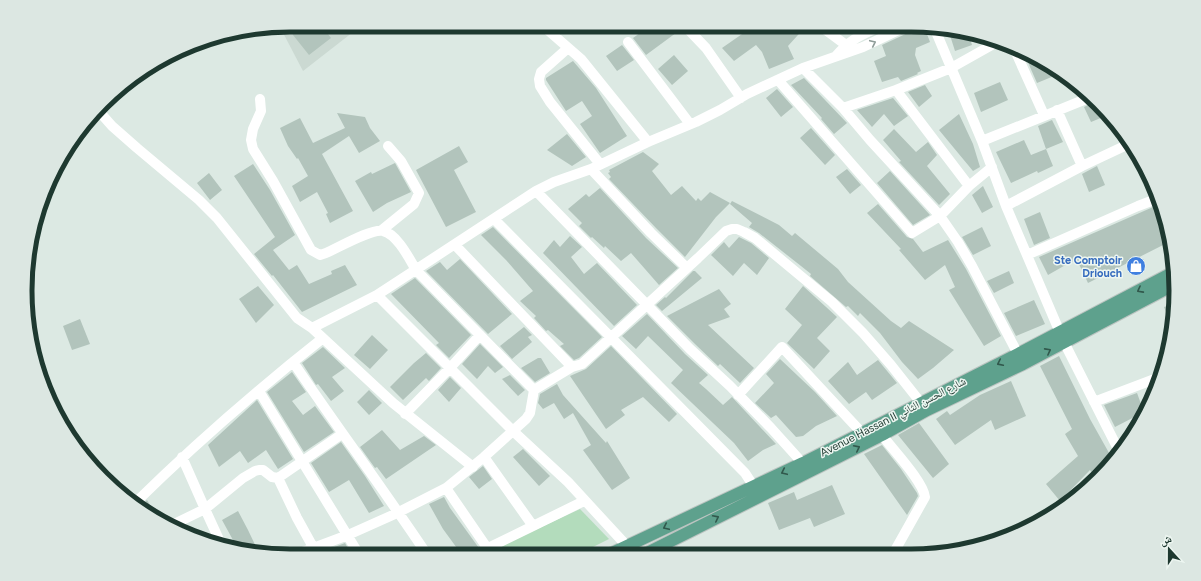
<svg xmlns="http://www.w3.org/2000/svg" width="1201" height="581" viewBox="0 0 1201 581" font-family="Figtree,'Noto Naskh Arabic',sans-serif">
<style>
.built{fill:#cbd9d2}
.green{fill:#b3dcbc}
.building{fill:#b2c4bc}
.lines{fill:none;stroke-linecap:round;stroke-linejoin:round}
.primary-casing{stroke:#bcc4c1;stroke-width:14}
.street{stroke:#fff;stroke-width:10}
.primary{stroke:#5ea18d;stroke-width:12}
.oneway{stroke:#8e9c98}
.oneway2{stroke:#31584c}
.labels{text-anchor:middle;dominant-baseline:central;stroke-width:3;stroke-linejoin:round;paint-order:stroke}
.shop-label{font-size:11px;font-weight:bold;fill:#366cbe;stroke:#edf6f1;text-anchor:end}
.street-label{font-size:11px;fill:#1e3930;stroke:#edf6f1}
.rim{fill:none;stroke:#1e3930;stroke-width:5}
</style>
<rect width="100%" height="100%" fill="#dce9e3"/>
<path class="built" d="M291 25H362L303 71 280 27Z"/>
<path class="green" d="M580 509 609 539 577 555H496L492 550Z"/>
<path class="building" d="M289 25H321L331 38 309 55 293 35Z
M651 25H678L680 30 646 55 633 38Z
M693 25H713L702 34Z
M755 25H807L788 46 794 59 769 69 762 52 756 45 734 61 722 48Z
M915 25 924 26 930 42 916 48 915 55 921 71 917 73 918 74 901 81 898 77 882 82 874 61 886 56 882 45 912 31Z
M948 29 968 32 972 45 955 51Z
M622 45 634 60 617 71 606 56Z
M1023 51 1051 66 1054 76 1037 83Z
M674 55 688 71 672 85 658 69Z
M573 61 596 88 627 136 600 153 580 124 592 116 582 101 566 111 546 80V78Z
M804 78 847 123 834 134 821 119 822 118 791 85Z
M1000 82 1008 100 981 112 974 93Z
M925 85 932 96 919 107 908 92Z
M777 89 793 107 781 117 766 98Z
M893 98 908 116 894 126 884 114 872 127 857 110Z
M1096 101 1108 115 1091 122 1084 107Z
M337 113 365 117 370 128 380 141 359 153 349 136 322 154 353 211 330 223 326 214 328 213 317 192 300 202 292 186 308 176 298 158 297 159 288 146 280 128 300 118 313 143 345 128Z
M959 114 973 144 980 167 973 171 939 130Z
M1052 120 1063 142 1046 149 1038 126Z
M811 128 835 155 825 165 800 138Z
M894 129 916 152 928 142 937 155 927 166 950 194 939 205 899 162 901 161 883 140Z
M567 134 586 157 572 166 547 150Z
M1024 140 1031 155 1046 149 1053 166 1038 173 1037 171 1011 183 996 152Z
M459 146 468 162 454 170 476 212 446 227 416 170Z
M643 152 659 164 652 171 671 195 682 186 696 201 698 198 701 201 710 192 730 203 716 217 685 257 656 228 609 179 611 177 608 173 610 172 609 170Z
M395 163 411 192 387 203 373 212 355 181 371 172 372 174Z
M253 164 270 190 295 235 273 250 289 270 297 265 309 284 332 274 331 271 345 265 357 285 302 312 273 275 272 276 254 254 275 237 234 176Z
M1097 166 1105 185 1089 192 1082 174Z
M847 169 861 185 850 194 836 177Z
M890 171 930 215 913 225 877 183Z
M209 173 222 190 210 200 197 183Z
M983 186 993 207 982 213 972 195Z
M600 188 646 238 678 268 659 285 631 253 621 261 605 246 604 248 592 237 591 238 579 226 582 223 568 209 586 194 589 197Z
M732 201 779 225 792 236 795 233 838 269 848 282 891 321 901 328 909 321 954 350 933 368 918 379 902 362 880 333 860 313 858 316 848 306 846 307 810 276 811 274 801 266 759 233 749 227 752 223 730 204Z
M878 204 907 237 913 239 923 252 948 240 966 269 1001 336 984 346 949 290 955 287 945 265 925 280 899 250 901 249 867 213Z
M1160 204 1171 241 1088 283 1077 260 1069 263 1048 275 1039 257Z
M1040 212 1050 238 1034 245 1024 219Z
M493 227 602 337 579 358 574 360 560 346 564 344 548 330 546 331 534 318 536 316 520 301 533 291 506 260 481 235Z
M982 227 991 246 973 255 962 237Z
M570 236 582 247 571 257 584 274 597 263 637 305 614 326 543 253 554 240 560 247Z
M739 237 751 243 769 258 757 275 744 263 733 276 711 255 724 242 729 248Z
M460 259 512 314 488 334 426 271 440 262 447 270Z
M693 271H695L702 278 662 311 656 305 665 297 666 298Z
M1009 271 1014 283 994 293 987 281Z
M415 278 471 335 449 358 436 345 439 343 391 294Z
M258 286 274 305 256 323 239 299Z
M803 286 837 317 817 338 830 351 814 369 787 343 802 325 785 309Z
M719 289 731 304 724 309 730 317 708 325 754 368 740 383 720 364 718 366 695 344 667 316Z
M1034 300 1045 324 1016 336 1004 313Z
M1175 303 1174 310 1172 327 1164 307Z
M647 314 685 354 708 375 699 383 706 389 723 405 732 397 776 444 763 450 748 461 734 443 671 383 683 370 648 336 636 349 622 336Z
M80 319 90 344 72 350 63 326Z
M524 327 532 335 528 337 532 342 512 359 500 346Z
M372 335 388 350 370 369 354 355Z
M480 344 503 367 495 373 488 366 477 379 462 364Z
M611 346 677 414 669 422 643 397 621 410 625 415 606 429 570 376 586 369Z
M323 347 345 368 332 377 344 391 331 401 318 384 316 385 302 363Z
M426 353 441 368 429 381 426 378 403 400 390 387 414 363Z
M1059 356 1090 419 1113 460 1095 478 1090 470 1060 501 1046 484 1078 456 1065 434 1072 429 1040 366Z
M538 358H541L550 373 535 382 521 368Z
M780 359 815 392 837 416 816 426 803 436 796 437 776 415 771 418 755 403 774 383 766 374Z
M878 360 897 383 872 400 866 392 849 404 828 381 848 362 857 375Z
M292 372 306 392 292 401 303 415 315 406 334 432 304 452 267 392Z
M510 375 525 390 518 396 502 379Z
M450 377 461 388 449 402 438 390Z
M1011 381 1026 416 995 430 991 420 955 445 936 419 947 411 950 415 980 395Z
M557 384 563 395 606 443 607 441 630 478 612 490 583 450 591 445 573 413 564 419 554 403 543 409 538 403 540 394Z
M369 390 382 403 369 415 357 402Z
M1137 393 1144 412 1115 427 1104 405Z
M257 400 293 459 278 469 266 450 248 463 240 451 219 467 208 445Z
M919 423 949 464 933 478 898 435Z
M382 430 400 450 424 436 436 445 386 479 377 467 375 468 360 447Z
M341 442 365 476 384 506 369 513 349 480 329 492 311 463Z
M882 445 901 469 917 493 918 496 907 515 864 454Z
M523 449 550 476 539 486 513 457Z
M483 466 492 479 479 489 469 477Z
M832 485 845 514 814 527 810 518 779 530 768 503 794 492 797 500Z
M444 497 450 508 484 555H462L443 529 429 504Z
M147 500 159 520 139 508Z
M238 511 248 530 259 553 239 551 222 520Z
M345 543 352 556H311Z"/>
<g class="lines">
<g class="primary-casing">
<path id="primary" d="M608 555 803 463 1018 354 1174 272
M643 555 882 435 927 410 1023 364 1175 284"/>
</g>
<path class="street" d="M542 25 581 59 648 142
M684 25 706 48 741 98
M819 25 846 45 849 50
M934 27 982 141 1006 206 1064 342 1120 453
M553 34 563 25
M628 42 690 124
M1013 46 1044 115
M568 48 541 72 539 79 540 86 550 102 600 164
M836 56C851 38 862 35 883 25
M803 68 843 108 870 140 940 216 958 242 972 266 1021 360
M778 80 912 233 940 216 969 186 992 167
M896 90 969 186
M260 99 261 111 253 129 251 140 253 149 273 181 311 250 320 255 326 253C338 248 372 228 383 231 397 234 409 258 416 270L534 390
M843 108 896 90 951 68 999 41
M97 109 112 126 137 148 199 200 217 218 297 318 312 328 393 403 473 467
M1057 110 1082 166
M982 141 1091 97
M591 169 651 233 687 268
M536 191 690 349 730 386 771 428 807 468
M1006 206 1082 166 1131 143
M494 219 745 473 758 493
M382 230 414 204 419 193 401 161 388 146
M455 245 572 367
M1027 255 1138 206 1159 198
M377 295 513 431 568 482 626 545 633 555
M312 328 377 295 536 191 554 182 591 169 648 142 696 122 720 110 747 94 803 68 863 47 909 25
M293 362C337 427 384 490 428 556
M259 391 360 556
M738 395 782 347 862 433
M1094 402 1160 377
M405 414 450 368 480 335
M882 435C892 449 923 481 925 497L893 554
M182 457 205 509 222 546
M484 457 533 526 584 501
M278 478 297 518 313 547
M446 488 492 555
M134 504C194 445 257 390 323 338
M170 526 205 509 243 478 255 471 259 470H263L272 477 278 478 342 434
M488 548 533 526
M292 556 348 535 395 514 446 488 484 457 526 419 530 413 534 390 572 367 582 364 698 258 726 231 732 229H737L744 232 755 238 832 302 863 333 891 365 925 408"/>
<use href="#primary" class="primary"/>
</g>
<defs><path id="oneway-chevron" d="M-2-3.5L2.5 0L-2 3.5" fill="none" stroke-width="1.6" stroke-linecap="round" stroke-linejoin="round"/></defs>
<use class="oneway" href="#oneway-chevron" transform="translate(873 43) rotate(-25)"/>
<g class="oneway2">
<use href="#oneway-chevron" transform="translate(1140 290) rotate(152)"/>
<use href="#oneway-chevron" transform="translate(1048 351) rotate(-28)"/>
<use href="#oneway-chevron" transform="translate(1000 363) rotate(154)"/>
<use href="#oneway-chevron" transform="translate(857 448) rotate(-27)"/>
<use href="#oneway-chevron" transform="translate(784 472) rotate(155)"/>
<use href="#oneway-chevron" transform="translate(716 518) rotate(-27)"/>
<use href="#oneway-chevron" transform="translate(666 527) rotate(155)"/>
</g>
<defs>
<g id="shop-disc" transform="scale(1)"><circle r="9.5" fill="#3f7fe0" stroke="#edf6f1"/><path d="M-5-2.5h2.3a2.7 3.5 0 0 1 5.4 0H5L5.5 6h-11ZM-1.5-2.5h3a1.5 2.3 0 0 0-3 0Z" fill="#fff"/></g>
</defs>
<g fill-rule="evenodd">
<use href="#shop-disc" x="1136" y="266"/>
</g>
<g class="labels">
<g class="shop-label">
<text x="1122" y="260">Ste Comptoir<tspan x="1122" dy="13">Driouch</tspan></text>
</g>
<g class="street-label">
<text transform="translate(893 417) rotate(-27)">Avenue Hassan II شارع الحسن الثاني</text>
</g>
</g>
<path d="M0 0H1201V581H0ZM290 32H911A258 258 0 0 1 1169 290V291A258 258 0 0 1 911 549H290A258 258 0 0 1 32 291V290A258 258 0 0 1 290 32Z" fill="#dce7e2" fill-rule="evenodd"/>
<path class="rim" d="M290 32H911A258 258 0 0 1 1169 290V291A258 258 0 0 1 911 549H290A258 258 0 0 1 32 291V290A258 258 0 0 1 290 32Z"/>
<g transform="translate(1169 549) rotate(339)" stroke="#edf6f1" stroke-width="3" paint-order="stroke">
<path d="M0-3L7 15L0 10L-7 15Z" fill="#1e3930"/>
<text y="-6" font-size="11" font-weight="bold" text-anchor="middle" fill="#1e3930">ش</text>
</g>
</svg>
